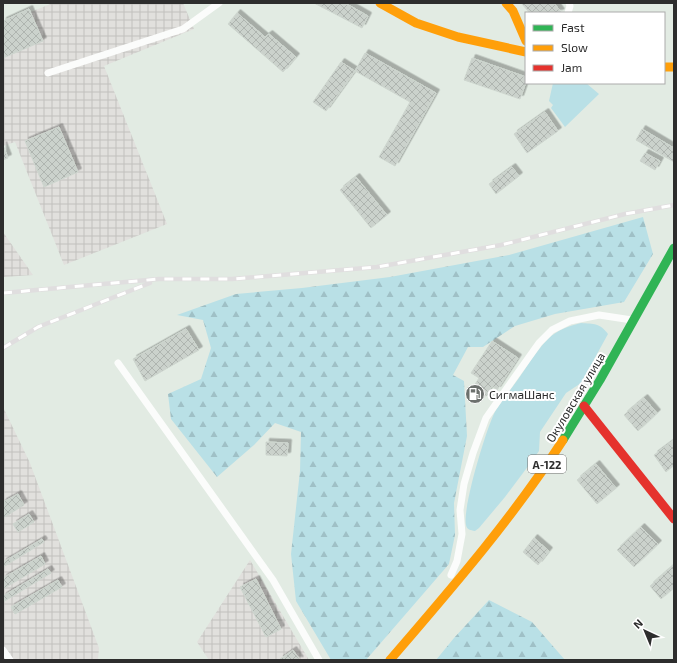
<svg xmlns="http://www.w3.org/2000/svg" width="677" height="663" viewBox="0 0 677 663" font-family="'Exo 2',sans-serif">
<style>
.industrial{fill:url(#industrial-grid)}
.grass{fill:#b9e0e6}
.forest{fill:url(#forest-firs)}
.building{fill:url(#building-cross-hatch);stroke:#ced6cf;filter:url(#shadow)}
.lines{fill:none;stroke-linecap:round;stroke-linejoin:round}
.lane{stroke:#fbfcfb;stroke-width:7}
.fast{stroke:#30b455;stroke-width:9}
.slow{stroke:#ff9f0a;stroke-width:9}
.jam{stroke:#e5322d;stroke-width:9}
.rail-casing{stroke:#e0dedf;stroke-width:4.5}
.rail{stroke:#fff;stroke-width:3;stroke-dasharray:9;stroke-linecap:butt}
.labels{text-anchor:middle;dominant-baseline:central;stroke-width:4;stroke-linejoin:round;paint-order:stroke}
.shield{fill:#fff;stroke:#6c6c6c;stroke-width:1}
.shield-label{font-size:11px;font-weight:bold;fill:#2d2d2d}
.poi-label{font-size:12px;fill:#2d2d2d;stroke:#fff;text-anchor:start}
.street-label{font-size:12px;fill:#2d2d2d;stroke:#fff}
</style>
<defs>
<pattern id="industrial-grid" width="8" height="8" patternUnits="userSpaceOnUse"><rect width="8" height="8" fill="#e1e0dd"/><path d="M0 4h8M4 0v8" fill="none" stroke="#c1c0be"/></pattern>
<pattern id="forest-firs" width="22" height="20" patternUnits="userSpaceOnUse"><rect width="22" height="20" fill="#b9e0e6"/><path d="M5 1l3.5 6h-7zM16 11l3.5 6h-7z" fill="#9fc0c6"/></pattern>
<pattern id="building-cross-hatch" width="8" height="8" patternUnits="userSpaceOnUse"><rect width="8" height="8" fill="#cbd2cc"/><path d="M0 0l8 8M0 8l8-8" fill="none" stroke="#afb5b0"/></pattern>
<filter id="shadow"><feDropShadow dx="3.5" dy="-3.5" stdDeviation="0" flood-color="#0004"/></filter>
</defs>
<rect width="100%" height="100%" fill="#e2ebe3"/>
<path class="industrial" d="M53 3H183L194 29 104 66 167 224 64 265 15 142 3 146V23Z
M3 232 33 275 3 277Z
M3 407 30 463 99 648 98 660H3Z
M250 560 309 660H209L197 642Z"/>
<path class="grass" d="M553 83H586L599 94 565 127 551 108 553 105 549 101Z
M581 323C594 324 600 323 608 334L581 383 566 393 540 432 539 451 529 465 505 497 479 528 475 531C470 530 467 530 466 525 462 509 487 425 496 410 503 399 511 389 519 378 528 365 537 350 548 339 557 330 569 326 581 323Z"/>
<path class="forest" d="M643 217 653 254 624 302 555 314 515 326 483 347H468L453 375 464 381 467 436 454 503 455 535 449 564 366 660H331L296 601 291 554 300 471 301 432 275 423 254 445 217 477 171 419 168 394 201 379 211 348 203 320 177 315 236 294 302 288 390 277 509 255Z
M489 600 532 622 565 660H436L454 638Z"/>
<path class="building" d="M314 3H345L368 16 362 28Z
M521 3H554L561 12 559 13H530Z
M29 9 43 41 3 58V21Z
M237 13 265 37 269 34 296 57 283 72 228 24Z
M365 53 436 93 395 166 379 157 410 102 355 71Z
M472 58 526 77V82L520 99 464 80Z
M341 62 355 71 326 111 313 102Z
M545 112 558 131 527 153 514 134Z
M59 127 78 172 44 187 25 141Z
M642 129 674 148V162L636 140Z
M3 145 8 158 3 160Z
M645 153 660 161 655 170 640 161Z
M512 167 519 176 496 194 489 184Z
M356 177 387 215 371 228 340 190Z
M186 329 199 350 145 381 133 359Z
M492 341 518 358 497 390 492 386 483 399 471 391 479 378 471 373Z
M644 398 657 413 638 431 624 415Z
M674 440V465L666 472 654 455Z
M266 442 288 443 287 456 266 455Z
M596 464 616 488 597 504 577 480Z
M18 494 24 505 3 518V502Z
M29 514 34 522 18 532 13 524Z
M641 527 658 544 634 567 617 550Z
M534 538 549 551 538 565 523 552Z
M42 539 44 542 3 567V562Z
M41 556 45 564 3 589V578Z
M674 565V588L661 599 650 586Z
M48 569 51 573 3 602V596Z
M256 579 281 629 266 637 240 587Z
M58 580 62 587 15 614 11 607Z
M293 650 300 660H280V659Z"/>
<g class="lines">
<path class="lane" d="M568 13 570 6 569 3
M48 73 183 29 219 3
M118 363 273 580 319 660
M451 575 457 561 462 534 460 510 464 484 473 453 486 418 512 381 539 343 552 330 570 321 599 315 632 320
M3 650 10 660"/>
<path class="fast" d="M563 440 600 380 674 248"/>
<path class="slow" d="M380 3 416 23 458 37 526 52
M506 3 513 11 526 41
M664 67H674
M390 660C451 589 512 519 563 440"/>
<path class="jam" d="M584 406 674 519"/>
<g class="rail-casing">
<path id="rail" d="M3 293 159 279H232L377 267 501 245 625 214 674 205
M3 348 38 327 150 283"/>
</g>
<use href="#rail" class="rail"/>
</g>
<defs>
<g id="fuel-disc" transform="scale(1)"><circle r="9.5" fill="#6c706d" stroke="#fff"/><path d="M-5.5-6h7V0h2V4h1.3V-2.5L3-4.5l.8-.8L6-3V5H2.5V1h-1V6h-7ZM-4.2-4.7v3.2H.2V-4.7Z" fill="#fff"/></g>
</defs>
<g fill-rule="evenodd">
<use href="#fuel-disc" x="475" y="394"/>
</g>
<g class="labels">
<rect class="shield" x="528" y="455" width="38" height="18" rx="3"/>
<g class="shield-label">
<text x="547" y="464">А-122</text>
</g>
<g class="poi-label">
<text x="489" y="394">СигмаШанс</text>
</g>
<g class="street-label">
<text transform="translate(575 397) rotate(-59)">Окуловская улица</text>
</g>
</g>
<rect width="677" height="663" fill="none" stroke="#2d2d2d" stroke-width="8"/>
<rect x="525" y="12" width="140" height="72" fill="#ffffff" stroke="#ababab"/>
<rect x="533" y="25" width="20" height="6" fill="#30b455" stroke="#ababab"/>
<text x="561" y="32" font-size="12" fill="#2d2d2d">Fast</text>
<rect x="533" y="45" width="20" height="6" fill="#ff9f0a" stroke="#ababab"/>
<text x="561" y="52" font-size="12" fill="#2d2d2d">Slow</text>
<rect x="533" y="65" width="20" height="6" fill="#e5322d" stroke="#ababab"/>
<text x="561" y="72" font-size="12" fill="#2d2d2d">Jam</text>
<g transform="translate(645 631) rotate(316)" stroke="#ffffff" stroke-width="3" paint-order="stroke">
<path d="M0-3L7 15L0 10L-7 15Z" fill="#2d2d2d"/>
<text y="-6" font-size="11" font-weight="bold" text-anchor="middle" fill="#2d2d2d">N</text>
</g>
</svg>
